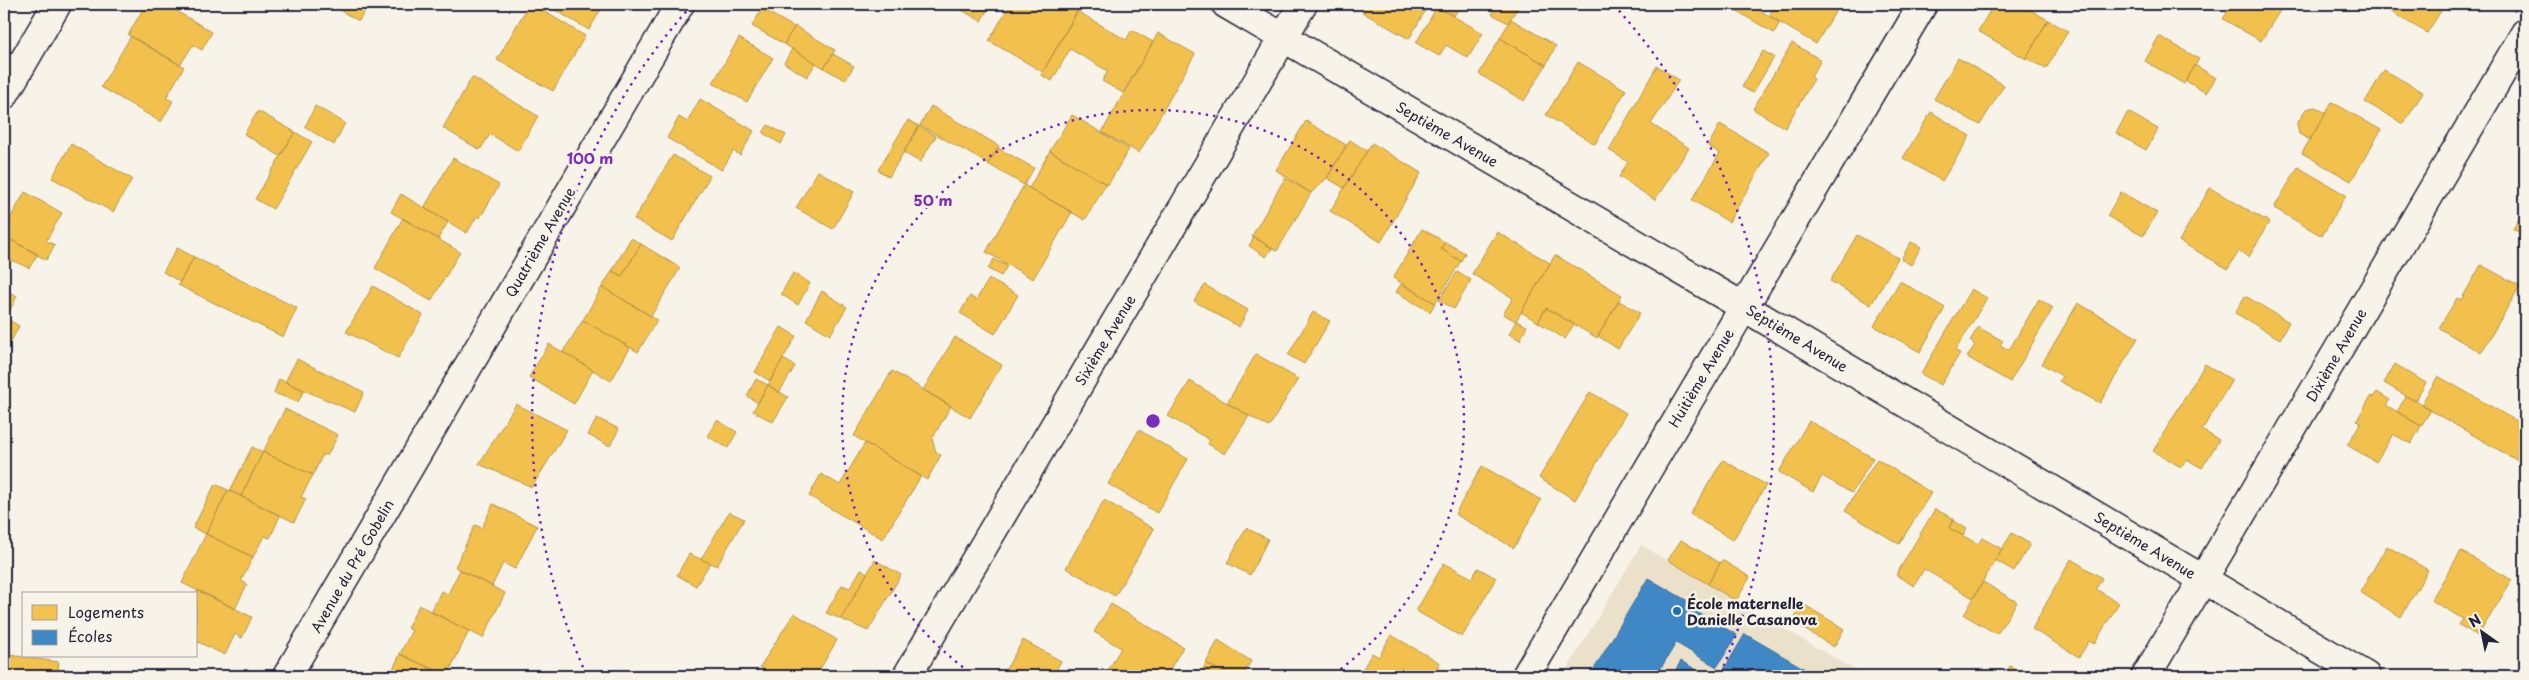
<svg xmlns="http://www.w3.org/2000/svg" width="2529" height="680" viewBox="0 0 2529 680" font-family="'Playpen Sans',sans-serif">
<style>
.built{fill:#ebe1cb}
.homes{fill:#f2c14e;stroke:#b49148}
.schools{fill:#3f88c5;stroke:#36699c}
.lines{fill:none;stroke-linecap:round;stroke-linejoin:round}
.lane-casing{stroke:#22223b;stroke-width:21}
.street-casing{stroke:#22223b;stroke-width:31}
.lane{stroke:#f7f3e8;stroke-width:18}
.street{stroke:#f7f3e8;stroke-width:28}
.ring{fill:none;stroke:#7b2cbf;stroke-width:2.5;stroke-dasharray:2.5 5}
.poi-dot{fill:#1f6fb2;stroke:#f7f3e8;stroke-width:2}
.labels{text-anchor:middle;dominant-baseline:central;stroke-width:5;stroke-linejoin:round;paint-order:stroke}
.street-label{font-size:14px;fill:#22223b;stroke:#f7f3e8}
.poi-label{font-size:14px;font-weight:bold;fill:#22223b;stroke:#f7f3e8;text-anchor:start}
.centre{fill:#7b2cbf;stroke:#f7f3e8;stroke-width:2.5}
.ring-label{font-size:15px;text-anchor:middle;font-weight:bold;fill:#7b2cbf;stroke:#f7f3e8;stroke-width:5;stroke-linejoin:round;paint-order:stroke}
</style>
<rect width="100%" height="100%" fill="#f7f3e8"/>
<filter id="ink" filterUnits="userSpaceOnUse"><feTurbulence type="fractalNoise" baseFrequency=".02" numOctaves="2"/><feDisplacementMap in="SourceGraphic" scale="10" xChannelSelector="R" yChannelSelector="G"/><feConvolveMatrix kernelMatrix="1 2 1 2 8 2 1 2 1" color-interpolation-filters="sRGB"/></filter>
<g filter="url(#ink)">
<path class="built" d="M1641 545 1865 676H1563Z"/>
<path class="homes" d="M146 4H183L178 12 212 32 202 50 193 45 180 65 128 35Z
M345 4H369L359 21 341 11Z
M529 4H532L585 36 553 91 497 60Z
M545 4H604L589 30Z
M951 4H991L981 21Z
M1010 4H1074L1080 7 1043 72 989 41Z
M1367 4H1429L1409 39 1362 12Z
M1432 4H1461L1454 16Z
M1498 4H1520L1508 23 1492 14Z
M1725 4H1748L1780 22 1774 33Z
M1776 4H1840L1816 44 1769 16Z
M1994 4H2020L2048 20 2026 59 1978 31Z
M2232 4H2284L2261 41 2223 19Z
M2378 4H2439L2444 6 2427 33Z
M1437 7 1483 33 1468 58 1446 45 1439 56 1416 43Z
M762 9 794 27 784 44 752 26Z
M1077 11 1126 40 1132 30 1153 42 1123 93 1102 81 1108 71 1070 49 1052 81 1041 75Z
M1511 19 1556 46 1546 65 1500 38Z
M2048 20 2068 31 2046 69 2026 58Z
M795 26 835 50 824 68 784 44Z
M1158 33 1195 54 1139 153 1102 132Z
M131 36 184 67 166 98 173 101 161 122 101 87Z
M2159 36 2199 59 2184 84 2145 61Z
M739 38 773 58 747 102 713 83Z
M1500 38 1546 65 1524 101 1479 74Z
M1792 43 1821 60 1811 77 1814 79 1785 128 1753 109Z
M792 49 816 63 807 77 784 63Z
M1763 51 1774 57 1753 93 1742 87Z
M833 54 854 66 845 80 824 68Z
M1958 58 2004 85 1980 125 1934 99Z
M1578 62 1626 90 1595 144 1546 115Z
M2195 65 2216 78 2206 93 2186 81Z
M1657 66 1679 80 1651 124 1689 148 1655 200 1619 177 1628 162 1609 150Z
M2384 70 2423 92 2404 124 2365 102Z
M472 77 538 116 518 151 490 134 480 150 443 128Z
M700 99 754 131 740 155 733 151 722 170 667 138 679 117 687 122Z
M2332 102 2381 130 2351 181 2302 153Z
M315 106 345 123 334 145 305 127Z
M931 106 999 146 988 164 920 125Z
M2315 107 2326 113 2310 140 2299 134 2297 124 2306 109Z
M258 111 295 132 280 156 244 134Z
M1931 112 1970 136 1942 181 1903 158Z
M2128 112 2158 129 2146 150 2116 133Z
M1072 115 1129 149 1108 185 1050 151Z
M908 120 919 126 889 177 878 170Z
M1306 121 1346 145 1327 178 1311 193 1276 170Z
M1720 124 1769 153 1729 222 1692 200 1720 153 1708 146Z
M768 125 786 135 781 144 763 133Z
M919 126 936 136 920 162 904 153Z
M295 132 312 142 273 209 255 199Z
M1350 140 1367 151 1344 188 1327 178Z
M1372 143 1421 173 1381 242 1330 211Z
M71 144 132 179 113 212 52 178Z
M998 148 1034 168 1024 185 988 164Z
M1050 151 1106 184 1085 220 1029 188Z
M673 155 710 176 672 241 634 219Z
M453 158 499 185 480 218 477 216 467 233 424 208Z
M2298 167 2346 195 2322 236 2274 208Z
M818 171 854 192 833 229 796 208Z
M1285 178 1311 193 1277 251 1252 236Z
M1024 185 1072 212 1033 279 986 252Z
M2210 188 2269 222 2249 257 2239 251 2228 269 2179 241Z
M25 192 62 213 46 241 55 245 46 260 4 236V229Z
M2121 192 2157 213 2143 236 2107 216Z
M401 194 448 222 438 239 391 212Z
M2525 208V236L2513 229Z
M403 218 460 252 431 301 375 268Z
M1422 229 1445 242 1441 249 1461 261 1435 303 1393 278Z
M1497 232 1550 263 1516 321 1503 314 1513 298 1472 274Z
M1857 235 1898 258 1871 305 1830 281Z
M1254 237 1272 248 1266 257 1249 246Z
M7 238 38 254 29 268 4 257V243Z
M631 238 641 244 622 276 612 271Z
M1445 242 1465 253 1461 261 1441 249Z
M1911 242 1921 247 1911 265 1901 259Z
M641 244 680 268 651 316 602 287 612 271 622 276Z
M177 248 194 257 180 282 163 272Z
M1555 255 1622 295 1597 338 1546 308 1538 322 1521 312Z
M194 257 297 308 283 337 178 285Z
M994 259 1007 266 1001 276 988 269Z
M2481 265 2520 286 2481 353 2439 328 2457 298 2461 300Z
M1457 272 1471 280 1454 309 1439 300Z
M793 273 810 283 798 305 781 294Z
M989 279 1018 295 995 334 960 313 970 296 976 300Z
M1900 281 1945 308 1920 352 1874 326Z
M1401 284 1435 303 1430 312 1396 292Z
M1205 285 1248 310 1239 327 1194 301Z
M373 286 423 315 398 358 346 332Z
M602 287 657 320 638 352 583 320Z
M4 289 17 296 6 318 4 317Z
M1971 289 1987 298 1955 351 1960 353 1941 385 1921 374Z
M822 291 847 307 830 335 806 320Z
M2245 296 2289 322 2280 339 2235 313Z
M2039 299 2053 308 2010 382 1967 357 1975 345 1970 341 1978 327 2003 341 2000 345 2009 350Z
M1619 301 1640 313 1618 349 1598 336Z
M2078 303 2138 338 2100 403 2059 381 2062 376 2042 364Z
M1546 308 1574 324 1565 339 1538 322Z
M1313 312 1330 321 1304 364 1288 355Z
M4 317 19 326 4 355Z
M583 320 630 348 611 381 563 352Z
M1516 321 1527 326 1520 340 1509 334Z
M781 327 796 336 770 381 755 372Z
M955 337 1002 365 970 418 923 390Z
M549 344 593 370 574 404 529 377Z
M1256 354 1298 379 1269 427 1227 403Z
M297 359 364 392 355 412 285 382Z
M783 359 795 366 779 393 768 385Z
M2205 364 2232 380 2202 430 2219 440 2202 468 2186 459 2181 467 2153 451Z
M2395 364 2426 383 2415 401 2384 383Z
M892 371 951 406 932 439 936 452 941 455 927 480 854 436Z
M2438 376 2525 426V465L2421 405Z
M279 379 304 390 298 402 274 393Z
M756 379 768 385 758 403 747 396Z
M1190 381 1249 416 1225 454 1208 444 1210 440 1168 416Z
M768 385 788 397 773 422 753 411Z
M1590 392 1626 413 1575 500 1539 478Z
M2377 392 2390 400 2386 405 2421 426 2411 444 2393 434 2376 462 2347 445 2361 422 2357 420 2371 396 2373 397Z
M2406 396 2431 410 2421 426 2397 412Z
M516 404 567 430 532 487 479 464Z
M285 409 338 435 327 456 323 454 313 475 263 452Z
M597 418 619 429 610 446 588 435Z
M717 420 737 432 728 448 707 436Z
M1809 421 1873 458 1852 493 1822 476 1813 492 1779 472Z
M1139 430 1188 459 1157 513 1108 484Z
M865 443 921 476 883 539 809 496 821 474 840 485Z
M252 447 263 452 241 496 230 491Z
M263 452 313 475 301 497 306 499 294 522 241 496Z
M1877 459 1931 493 1899 544 1845 511Z
M1723 460 1766 485 1733 540 1690 514Z
M1482 466 1541 500 1514 548 1455 514Z
M215 484 228 490 206 534 193 528Z
M228 490 280 516 270 538 264 536 253 557 206 534Z
M1104 500 1154 529 1115 596 1066 568Z
M493 504 537 526 515 569 503 563 492 586 455 567 475 525 482 528Z
M1935 509 1954 519 1949 528 1978 544 1982 538 2002 549 1973 598 1924 569 1914 586 1896 575Z
M729 512 744 519 717 566 701 559Z
M1953 520 1967 529 1963 536 1949 528Z
M1246 528 1268 539 1250 575 1227 563Z
M2012 533 2030 544 2014 571 1995 560Z
M206 534 253 557 241 581 247 584 235 609 182 583Z
M1681 540 1720 563 1708 584 1668 560Z
M2387 546 2428 570 2401 617 2360 592Z
M2461 551 2512 580 2478 636 2459 625 2463 619 2431 600Z
M689 554 710 563 696 586 677 575Z
M2071 559 2102 578 2096 589 2119 603 2094 644 2089 641 2079 657 2032 629Z
M875 560 901 575 868 631 841 619Z
M1722 560 1750 577 1736 601 1708 584Z
M1444 563 1472 578 1478 568 1496 578 1462 637 1416 611Z
M861 569 867 573 841 619 826 613 842 585 850 588Z
M460 570 505 593 483 638 431 612 441 591 448 594Z
M1983 582 2017 602 1997 634 1964 615Z
M198 590 252 617 242 638 235 634 225 655 196 641V595Z
M1111 604 1183 647 1166 676H1110L1106 674 1121 648 1094 632Z
M1803 604 1844 629 1834 647 1792 622Z
M419 605 469 631 447 676 400 654 412 630 407 628Z
M794 613 837 640 816 676H775L760 667Z
M1391 635 1440 663 1432 676H1364L1360 674 1372 653 1379 657Z
M1023 640 1061 661 1053 676H1002Z
M1218 640 1251 661 1243 676H1229L1206 663Z
M4 654 9 655 6 676H4Z
M400 654 447 676H381L383 672 390 676Z
M9 655 59 662 57 676H6Z
M1206 663 1229 676H1200Z
M2010 666 2027 676H2004Z"/>
<path class="schools" d="M1648 578 1698 607 1695 611 1737 635 1717 667 1676 643 1656 676H1590Z
M1745 634 1817 676H1720Z
M1681 661 1707 676H1672Z"/>
<g class="lines">
<g class="lane-casing">
<path id="lane" d="M4 59 18 69"/>
</g>
<g class="street-casing">
<path id="street" d="M1226 4 1744 307 2366 676
M4 95 57 4
M287 676 680 4
M907 676 1303 4
M1526 676 1923 4
M2146 676 2525 33"/>
</g>
<use href="#lane" class="lane"/>
<use href="#street" class="street"/>
</g>
</g>
<g class="ring">
<path d="M975 676A311 311 0 1 1 1331 676"/>
<path d="M586 674A621 621 0 0 1 692 5M1614 5A621 621 0 0 1 1720 674"/>
</g>
<circle class="poi-dot" cx="1677" cy="611" r="5"/>
<g class="labels">
<g class="street-label">
<text transform="translate(1447 134) rotate(30)">Septième Avenue</text>
<text transform="translate(540 242) rotate(-60)">Quatrième Avenue</text>
<text transform="translate(1797 338) rotate(31)">Septième Avenue</text>
<text transform="translate(1105 340) rotate(-59)">Sixième Avenue</text>
<text transform="translate(2336 355) rotate(-60)">Dixième Avenue</text>
<text transform="translate(1701 378) rotate(-59)">Huitième Avenue</text>
<text transform="translate(2145 545) rotate(31)">Septième Avenue</text>
<text transform="translate(352 566) rotate(-60)">Avenue du Pré Gobelin</text>
</g>
<g class="poi-label">
<text x="1687" y="603">École maternelle<tspan x="1687" dy="16">Danielle Casanova</tspan></text>
</g>
</g>
<circle cx="1153" cy="421" r="8" class="centre"/>
<g class="ring-label">
<text x="590" y="164">100 m</text>
<text x="933" y="206">50 m</text>
</g>
<rect width="2529" height="680" fill="none" stroke="#f7f3e8" stroke-width="20"/>
<rect x="10" y="10" width="2509" height="660" fill="none" stroke="#22223b" stroke-width="2" filter="url(#ink)"/>
<rect x="22" y="592" width="175" height="65" fill="#f7f3e8" stroke="#a29fa3"/>
<rect x="32" y="605" width="25" height="15" fill="#f2c14e" stroke="#a29fa3"/>
<text x="68" y="618" font-size="15" fill="#22223b">Logements</text>
<rect x="32" y="630" width="25" height="15" fill="#3f88c5" stroke="#a29fa3"/>
<text x="68" y="642" font-size="15" fill="#22223b">Écoles</text>
<g transform="translate(2482 632) rotate(327)" stroke="#f7f3e8" stroke-width="4" paint-order="stroke">
<path d="M0-4L9 19L0 12L-9 19Z" fill="#22223b"/>
<text y="-8" font-size="14" font-weight="bold" text-anchor="middle" fill="#22223b">N</text>
</g>
</svg>
